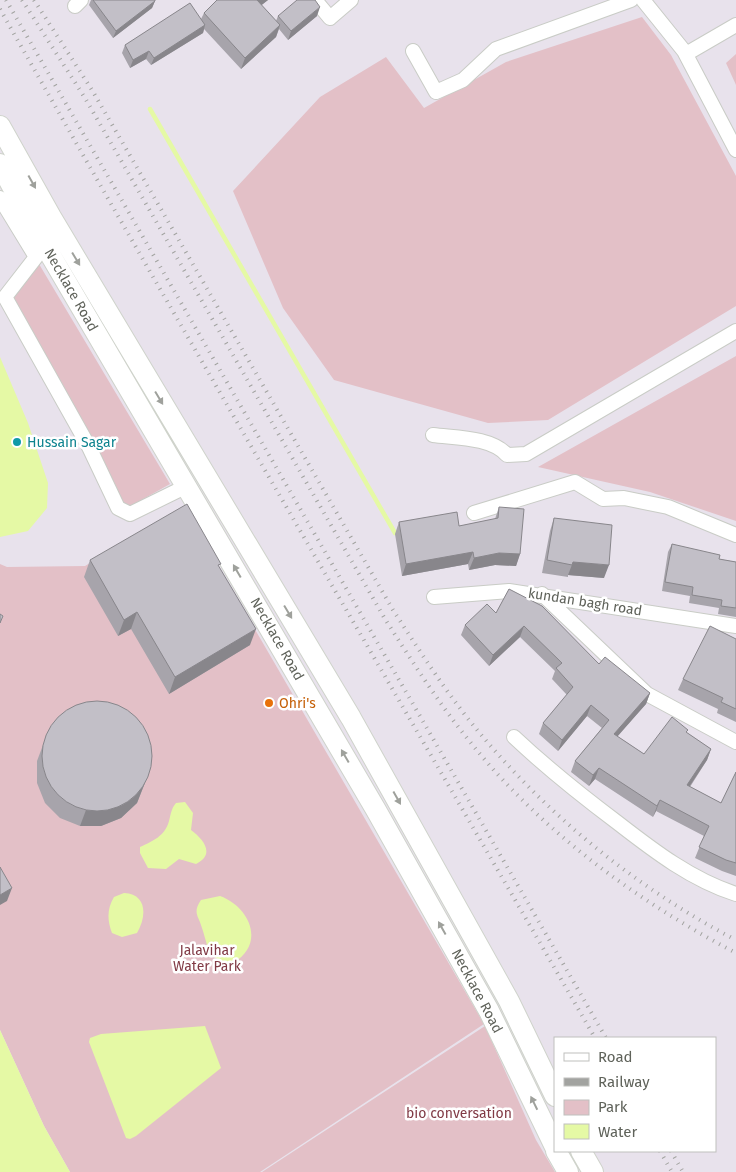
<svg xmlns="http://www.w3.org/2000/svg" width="736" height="1172" viewBox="0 0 736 1172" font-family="'Fira Sans',sans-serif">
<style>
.green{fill:#e3c0c7}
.water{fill:#e5f9a5}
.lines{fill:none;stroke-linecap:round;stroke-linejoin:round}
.stream{stroke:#e5f9a5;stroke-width:4.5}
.street-casing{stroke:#c9ccc6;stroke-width:16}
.secondary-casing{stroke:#cfd3cb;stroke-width:22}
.street{stroke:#fff;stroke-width:14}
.secondary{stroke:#fff;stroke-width:20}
.rail{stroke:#a2a3a0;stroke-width:4;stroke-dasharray:1 6;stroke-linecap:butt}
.wall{fill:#a7a4ab}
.shaded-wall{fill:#88868b}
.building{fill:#c2bfc7;stroke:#88868b}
.oneway{fill:#9fa19c}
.culture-dot{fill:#0f9aa8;stroke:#fff;stroke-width:2}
.food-dot{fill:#e8710a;stroke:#fff;stroke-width:2}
.labels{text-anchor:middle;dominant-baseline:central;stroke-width:5;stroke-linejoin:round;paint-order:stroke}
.street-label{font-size:14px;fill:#5f625a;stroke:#fff}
.culture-label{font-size:14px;fill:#0d838f;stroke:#fff;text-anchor:start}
.food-label{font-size:14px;fill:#c56008;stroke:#fff;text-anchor:start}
.park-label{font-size:14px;fill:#813a45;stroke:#fff}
</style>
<rect width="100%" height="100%" fill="#e8e2ec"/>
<path class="green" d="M642 17 671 55 736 176V306L548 420 488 423 334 380 283 308 233 191 320 97 386 57 424 108 506 62Z
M736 54V85L726 63Z
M39 264 170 484 129 507 122 501 19 315 13 296Z
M736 356V521L650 492 538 467Z
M184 507 484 1024 260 1172H70L44 1126 0 1030V564L7 567 85 566Z
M485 1026 536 1140 555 1172H262Z"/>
<path class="water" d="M0 357 28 423 48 483 47 508 28 531 0 537Z
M185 802 193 813 191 830C203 839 216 854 196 864L179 859 166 869 148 868 140 853V847C153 841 165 836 169 821 171 814 171 809 176 803Z
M124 893C147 894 147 916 137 933L122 937 112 933C107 920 107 909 114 897Z
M220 896C250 907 266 944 233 963 207 960 209 949 202 928 199 916 192 913 201 900Z
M205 1026 221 1068 136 1136 130 1139 126 1138 89 1042 90 1038 101 1034Z
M0 1030 44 1126 70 1172H0Z"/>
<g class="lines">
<path class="stream" d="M150 109 395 533"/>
<g class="street-casing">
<path id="street" d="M315 0 330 18 351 0
M643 0 684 51 736 150
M75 6 81 0
M413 51 436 92 463 80 496 49 631 0
M686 54 736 25
M0 198 36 257 5 297 89 447 118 508 130 514 187 486
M433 435C456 438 491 437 507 455L526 454 736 331
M474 513 575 482 603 499 624 498 668 507 736 535
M542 594 647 694 736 742
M434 597 509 591 736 626
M514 737C547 768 582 796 618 823 654 851 692 880 736 894"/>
</g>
<g class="secondary-casing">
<path id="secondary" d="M0 126 51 217 351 718 509 1001 555 1096
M0 164 34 227 376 810 489 1011 555 1147
M556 1151 568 1172
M581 1151 593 1172"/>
</g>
<use href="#street" class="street"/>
<use href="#secondary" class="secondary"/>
<path class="rail" d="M6 0 606 1038
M22 0 85 98 385 619C412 661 439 704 471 743 541 831 637 901 736 953
M34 0 92 90 393 610C421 653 449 697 483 737 553 820 640 890 736 940
M0 9C195 354 397 695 595 1038
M660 1151 672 1172
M671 1151 683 1172"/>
</g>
<path class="wall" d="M91 0H155V1L152 8 113 38 89 5Z
M217 0H268L261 5 276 21 278 16H317L288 40 279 29 276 37 241 69 204 29 203 33 151 65 146 59 130 68 122 53 125 45 201 19 204 13Z
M499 507 520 554 516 566 495 565 469 570 468 564 402 576 395 534 399 522 459 526 495 519Z
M554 518 604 578 568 575V577L542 573 550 531Z
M672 544 719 559 736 562V617L718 614 719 608 689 603 690 596 662 591 668 552Z
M90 560 219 567 250 645 169 694 131 629 118 636 84 577Z
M509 589 599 664 650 693 646 704 617 736 644 754 687 733 711 749 707 760 690 787 721 803 736 772V876L722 871 695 858 704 836 656 811 653 817 595 779 589 786 571 772 575 761 602 728 587 716 558 751 539 734 543 723 567 695 552 679 555 671 520 637 489 666 461 635 465 625 496 613Z
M736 639V722L717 713 718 709 678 690 683 679Z
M43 745 145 783 137 803 121 818 101 826H80L60 818 45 803 37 783V761Z"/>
<path class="shaded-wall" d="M257 0H268L253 12Z
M155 1 152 8 113 38 116 31Z
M320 7 317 16 288 40 291 31Z
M205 25 203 33 151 65 154 58Z
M280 25 276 37 241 69 245 58Z
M149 51 146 59 130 68 133 60Z
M473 552 468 564 402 576 406 564Z
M499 553 520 554 516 566 495 565 469 570 474 558Z
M573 562 609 565 604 578 568 575Z
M137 612 131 629 118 636 124 620Z
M524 626 520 637 489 666 493 655Z
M256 629 250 645 169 694 175 677Z
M650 693 646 704 610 745 614 734Z
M591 705 587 716 558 751 562 740Z
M711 749 707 760 683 796 687 785Z
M151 767 137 803 121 818 101 826H80L86 810Z
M599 768 595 779 589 786 593 775Z
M660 800 656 811 653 817 657 806Z
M12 888 7 901 0 905V895Z"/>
<path class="building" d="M93 0H155V1L116 31Z
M217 0H257L280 25 245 58 204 13Z
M297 0H315L320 7 291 31 278 16Z
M190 3 205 25 154 58 149 51 133 60 125 45Z
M187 504 221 564 218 565 256 629 175 677 137 612 124 620 90 560Z
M499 507 524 509 520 554 499 553 474 558 473 552 406 564 399 522 457 512 459 526 498 518Z
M554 518 612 525 609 565 573 562 572 565 547 560Z
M672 544 720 555 719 559 736 562V608L721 606 722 600 692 595 693 587 665 582Z
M509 589 542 606 599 664 605 657 650 693 614 734 644 754 672 717 688 730 686 732 711 749 687 785 721 803 736 772V863L726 860 699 847 709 826 660 800 657 806 599 768 593 775 575 761 609 720 591 705 562 740 543 723 573 687 556 668 562 663 524 626 493 655 465 625 487 604 496 613Z
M0 614 3 616 0 623Z
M710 626 736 639V709L721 702 723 698 683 679Z
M42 756a55 55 0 1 1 110 0a55 55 0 1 1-110 0Z
M0 867 12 888 0 895Z"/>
<defs><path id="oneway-solid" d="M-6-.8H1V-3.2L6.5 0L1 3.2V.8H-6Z" transform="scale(1.25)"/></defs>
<g class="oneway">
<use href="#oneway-solid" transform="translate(32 182) rotate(61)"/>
<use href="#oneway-solid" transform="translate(76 259) rotate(59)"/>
<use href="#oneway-solid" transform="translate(159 398) rotate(59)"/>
<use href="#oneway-solid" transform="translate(237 571) rotate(-120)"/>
<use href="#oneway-solid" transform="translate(288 612) rotate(59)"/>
<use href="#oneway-solid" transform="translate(345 756) rotate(-120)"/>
<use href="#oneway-solid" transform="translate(397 798) rotate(61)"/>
<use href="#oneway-solid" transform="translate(442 928) rotate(-119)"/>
<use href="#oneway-solid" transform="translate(534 1103) rotate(-116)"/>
</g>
<circle class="culture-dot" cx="17" cy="442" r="5"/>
<circle class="food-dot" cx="269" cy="703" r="5"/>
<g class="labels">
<g class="street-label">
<text transform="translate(71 290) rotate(60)">Necklace Road</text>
<text transform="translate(585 602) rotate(9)">kundan bagh road</text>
<text transform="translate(277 639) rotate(60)">Necklace Road</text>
<text transform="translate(477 991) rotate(62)">Necklace Road</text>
</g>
<g class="culture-label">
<text x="27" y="442">Hussain Sagar</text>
</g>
<g class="food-label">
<text x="279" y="703">Ohri's</text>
</g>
<g class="park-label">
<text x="207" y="950">Jalavihar<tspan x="207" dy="16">Water Park</tspan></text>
<text x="459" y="1113">bio conversation</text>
</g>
</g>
<rect x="554" y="1037" width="162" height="115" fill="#ffffff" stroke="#bfc0bd"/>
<rect x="564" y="1053" width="25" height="8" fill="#ffffff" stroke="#bfc0bd"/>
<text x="598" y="1062" font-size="15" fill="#5f625a">Road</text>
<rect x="564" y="1078" width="25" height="8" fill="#a2a3a0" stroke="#bfc0bd"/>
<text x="598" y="1087" font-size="15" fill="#5f625a">Railway</text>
<rect x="564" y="1100" width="25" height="15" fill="#e3c0c7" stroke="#bfc0bd"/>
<text x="598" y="1112" font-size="15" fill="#5f625a">Park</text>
<rect x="564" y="1124" width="25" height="15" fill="#e5f9a5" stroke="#bfc0bd"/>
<text x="598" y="1137" font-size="15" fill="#5f625a">Water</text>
</svg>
